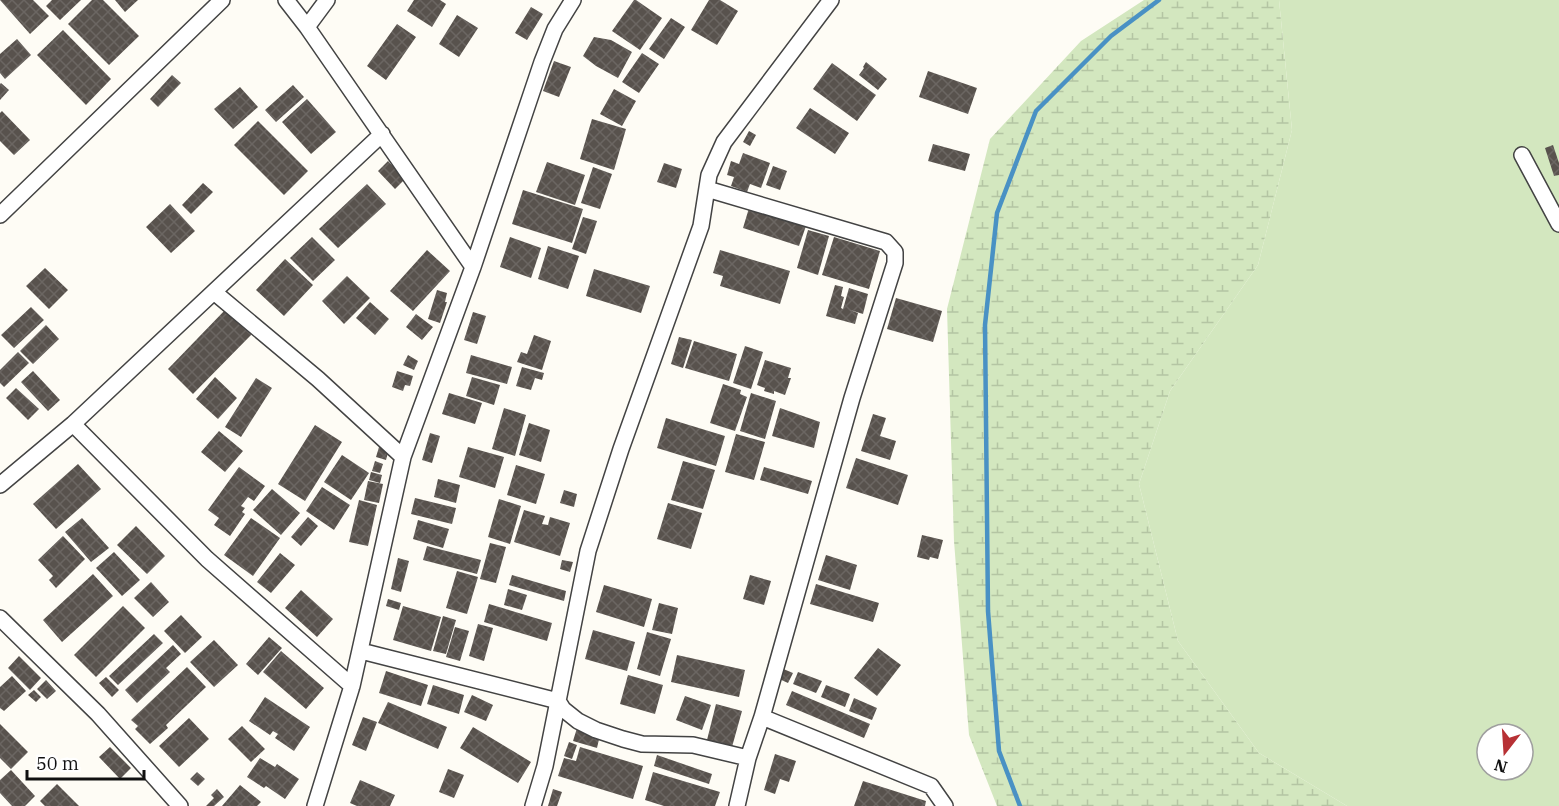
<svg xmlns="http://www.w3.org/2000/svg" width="1559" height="806" viewBox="0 0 1559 806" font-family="'IBM Plex Serif',serif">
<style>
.grass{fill:#d3e7bf;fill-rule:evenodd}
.wetland{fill:url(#wetland-marsh)}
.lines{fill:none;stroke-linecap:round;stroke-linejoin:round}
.stream{stroke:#4991c4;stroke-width:4.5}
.building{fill:url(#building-cross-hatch)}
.minor-casing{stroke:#434343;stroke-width:18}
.minor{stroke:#fff;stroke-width:15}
</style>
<defs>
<pattern id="wetland-marsh" width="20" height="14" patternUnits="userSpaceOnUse" patternTransform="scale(1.5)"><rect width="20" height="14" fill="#d3e7bf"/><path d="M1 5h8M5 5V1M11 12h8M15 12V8" fill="none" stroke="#b4c5a3"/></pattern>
<pattern id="building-cross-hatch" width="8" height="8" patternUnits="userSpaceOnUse" patternTransform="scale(1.5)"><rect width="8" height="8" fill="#58524d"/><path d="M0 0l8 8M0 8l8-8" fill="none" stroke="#6b6662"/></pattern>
</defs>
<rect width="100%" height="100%" fill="#fefcf5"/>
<path class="grass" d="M1279 0H1559V806H1347L1259 753 1178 641 1139 484 1170 391 1258 265 1292 130ZM1487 734H1523V770H1487Z"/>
<path class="wetland" d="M1144 0H1279L1292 130 1258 265 1170 391 1139 484 1178 641 1259 753 1347 806H997L969 735 954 541 947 309 990 139 1081 41Z"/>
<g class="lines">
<path class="stream" d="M1020 806 999 751 988 611 985 325 997 213 1036 111 1111 36 1159 0"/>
</g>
<path class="building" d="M0 0H33L49 16 30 34Z
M52 0H81L60 20 46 6Z
M92 0H103L139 36 109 65 68 24Z
M115 0H138L125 12Z
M414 0H440L446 4 432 27 407 11Z
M634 0H636L662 18 640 50 612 31Z
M709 0H720L738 11 717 45 691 30Z
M531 7 543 14 527 40 515 33Z
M457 15 478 28 459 57 439 44Z
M671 18 685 27 664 59 649 49Z
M397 24 416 37 386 80 367 66Z
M63 30 111 79 86 105 37 55Z
M594 37 611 40 632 52 618 78 596 66 583 56Z
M17 39 31 55 5 79 0 73V54Z
M642 53 659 64 639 93 622 82Z
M554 61 571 67 559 97 543 91Z
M866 62 887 79 878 90 859 75 864 68 863 67Z
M832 63 876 95 857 121 813 89Z
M928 71 977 88 968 114 919 97Z
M172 75 181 83 158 107 150 99Z
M1 83 9 90 0 100V84Z
M293 85 304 97 276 122 265 110Z
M240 87 258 107 233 129 214 109Z
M614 89 636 101 622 126 600 114Z
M307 99 336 132 311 154 282 122Z
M810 108 849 133 835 154 796 128Z
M2 111 30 140 14 155 0 141V113Z
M592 119 626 129 614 170 580 159Z
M258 121 308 171 284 195 234 145Z
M749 131 756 135 750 146 743 142Z
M933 144 970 154 965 171 928 161Z
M1553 145 1559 163V175L1554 176 1545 148Z
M743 153 770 163 761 188 750 184 747 192 731 186 734 177 727 175 731 161 739 164Z
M388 161 405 179 395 189 378 171Z
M547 162 585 175 575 205 536 192Z
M664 163 682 169 676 188 657 182Z
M773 166 787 171 780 190 766 185Z
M593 167 612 174 600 209 581 203Z
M203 183 213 192 191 214 182 205Z
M367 184 386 204 338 248 319 229Z
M523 190 583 209 572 243 512 224Z
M170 204 195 231 171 253 146 227Z
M749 208 806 226 799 246 743 228Z
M583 217 597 221 586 254 572 249Z
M808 230 829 236 818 275 797 268Z
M312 237 335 260 313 281 290 258Z
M510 237 541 248 531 278 500 267Z
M834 237 880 251 869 289 822 275Z
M548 246 579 256 568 289 538 279Z
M427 250 450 271 413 311 390 291Z
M720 250 790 271 780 304 720 286 723 276 713 273Z
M285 259 313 285 284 316 256 290Z
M45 268 68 290 49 309 26 286Z
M594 269 650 286 641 313 586 296Z
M347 276 370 298 344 324 322 301Z
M835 285 843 287 841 296 844 297 841 308 843 309 849 288 868 294 863 314 850 310 858 313 855 324 826 316Z
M437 290 447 293 445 302H447L440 323 428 319Z
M896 298 942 311 933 342 887 329Z
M370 302 389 319 375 335 356 318Z
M31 307 44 320 14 348 1 335Z
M226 309 252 334 193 394 168 369Z
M473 312 486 316 477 344 464 340Z
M416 314 433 327 422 340 406 327Z
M46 325 59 339 33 364 20 351Z
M534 335 551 341 542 370 517 362 521 352 527 354Z
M679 337 692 340 683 368 671 364Z
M694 341 737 354 729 381 685 368Z
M745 346 763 352 751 389 733 383Z
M18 352 29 363 4 387 0 383V370Z
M408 355 418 361 414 370 403 365Z
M471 355 512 367 507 384 466 373Z
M765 360 791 368 788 378H791L785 395 774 391V394L764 391 765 388 757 385Z
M522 367 544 373 542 380 535 378 531 390 516 386Z
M33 371 60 400 48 411 21 382Z
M397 371 413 376 410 386 405 385 403 391 392 387Z
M215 377 237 398 218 419 196 399Z
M472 377 500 385 494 405 466 396Z
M256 378 272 388 241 437 225 427Z
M723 384 741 390 740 394 747 397 735 431 710 423Z
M16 388 39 409 28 420 6 398Z
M449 393 482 403 475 424 442 414Z
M751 393 776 401 765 439 740 431Z
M504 408 526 415 515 456 492 449Z
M780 408 820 422 814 448 772 436Z
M873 414 886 418 880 436 896 441 890 460 861 451Z
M666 418 725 436 716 466 657 448Z
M529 423 550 430 541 462 519 455Z
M315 425 342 442 305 501 278 484Z
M219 431 243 451 225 472 201 452Z
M430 433 440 436 432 463 422 460Z
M736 434 765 442 754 480 725 472Z
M379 447 389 449 386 460 376 457Z
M468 447 504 457 495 488 459 477Z
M342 455 369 473 351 500 324 482Z
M856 458 908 475 898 505 846 488Z
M375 461 383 464 380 473 372 471Z
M683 461 715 470 703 509 671 500Z
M78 464 101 489 56 529 33 504Z
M516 465 545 474 536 504 507 495Z
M239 467 265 486 254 501 248 497 241 506 245 508 242 512 245 514 230 536 214 525 219 518 208 510Z
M764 467 812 481 808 494 760 480Z
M371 472 382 475 380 483 369 480Z
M438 479 460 485 456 503 434 497Z
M368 481 383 484 379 503 364 500Z
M322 487 350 505 334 530 306 511Z
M272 489 300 513 281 535 253 510Z
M564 490 577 494 574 507 560 503Z
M415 498 456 508 452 524 411 514Z
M499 499 521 506 510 544 488 537Z
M359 500 377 505 368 546 349 542Z
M668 503 702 513 691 549 657 539Z
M524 510 545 516 542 524 548 525 550 517 570 523 560 556 514 542Z
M308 517 318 526 301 546 291 537Z
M82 518 109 548 91 562 65 532Z
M251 518 280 538 253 576 224 555Z
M418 520 449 529 443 548 413 539Z
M136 526 165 556 147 574 117 545Z
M922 535 943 540 938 559 930 557 929 560 917 557Z
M63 536 85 559 56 588 49 580 53 576 38 560Z
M490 543 506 547 496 583 480 579Z
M427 546 481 560 477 574 423 560Z
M114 552 140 580 122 596 96 568Z
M280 553 295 565 271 593 257 582Z
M826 555 857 565 850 590 818 580Z
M398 558 409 561 401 592 391 589Z
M562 560 573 562 570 572 560 569Z
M457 571 478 577 467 614 446 608Z
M93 574 113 596 62 642 43 620Z
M512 575 566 591 564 601 509 585Z
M750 575 771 581 764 605 743 599Z
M151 582 169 602 153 617 134 598Z
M816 584 879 603 873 622 810 604Z
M604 585 652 599 644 627 596 612Z
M508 589 527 595 522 610 504 605Z
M301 590 333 619 317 637 285 608Z
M388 599 401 603 399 610 386 606Z
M659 603 678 608 672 634 652 630Z
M489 604 552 623 547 641 484 622Z
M123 606 145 628 96 677 74 655Z
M403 606 441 617 431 651 393 640Z
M181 615 202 637 185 653 164 631Z
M443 616 456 620 446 654 433 651Z
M478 624 493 628 484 661 469 656Z
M455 627 469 631 460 661 446 657Z
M593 630 635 642 627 671 585 659Z
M647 632 671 639 660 676 637 669Z
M154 634 163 643 118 685 109 676Z
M269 637 282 648 258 675 246 664Z
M214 640 238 665 214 687 190 662Z
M173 645 181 654 166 668 170 672 137 703 125 690Z
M878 648 901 665 877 696 854 678Z
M281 651 324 688 306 709 263 672Z
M677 655 745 670 739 697 671 682Z
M19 656 41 678 30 690 8 668Z
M187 667 206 687 166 725 168 728 150 744 135 729 138 726 131 720Z
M781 668 793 673 788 683 777 678Z
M386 671 428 685 421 706 379 693Z
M798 672 822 681 816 693 793 684Z
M628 675 663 685 655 714 620 704Z
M12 676 26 691 4 711 0 708V687Z
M106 677 119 690 112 697 99 683Z
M46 680 56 691 47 699 37 689Z
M433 685 464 695 459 714 427 704Z
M826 685 850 694 845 707 821 697Z
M34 690 41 697 36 702 28 695Z
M792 691 870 724 864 738 786 705Z
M472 695 493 705 486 721 464 712Z
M685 696 711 705 702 730 676 720Z
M265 697 310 727 294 751 275 738 278 734 273 731 270 735 249 721Z
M854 698 877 708 872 720 849 711Z
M388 702 447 727 438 749 378 723Z
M716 704 742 711 732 747 707 740Z
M363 717 377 722 366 751 352 745Z
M189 718 209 739 179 767 159 746Z
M0 724 28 752 11 769 0 758Z
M242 726 265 749 251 762 228 739Z
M473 727 531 762 518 783 460 748Z
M577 728 600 735 597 748 573 741Z
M569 742 577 745 572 759 564 756Z
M110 747 131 768 120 779 99 757Z
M580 747 643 766 633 799 558 776 564 758 576 761Z
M775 754 796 761 789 782 780 779 775 794 764 790Z
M657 755 712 774 709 784 654 766Z
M260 758 275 767 277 764 299 779 285 799 266 786 264 788 247 777Z
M448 769 464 775 454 798 439 792Z
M11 770 35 796 25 806H12L0 793V780Z
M197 772 205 779 198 786 190 779Z
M653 772 720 792 715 806H664L645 800Z
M360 780 395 795 390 806H357L350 803Z
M863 781 926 801 925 806H854Z
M57 784 79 806H45L40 801Z
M240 785 261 802 257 806H222Z
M217 789 224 797 214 806H206L214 798 211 795Z
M553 789 562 792 557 806H548Z"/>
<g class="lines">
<g class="minor-casing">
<path id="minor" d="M286 0 307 27 473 267
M307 27 327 0
M1522 155 1559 224
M707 189 886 242 895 252V263L852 398 762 717 748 758 737 806
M0 215 222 0
M214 292 318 379 403 457
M73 424 207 559 352 686
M0 485 73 424 382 134
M0 618 98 714 180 806
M361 651 558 701 563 709 578 721 596 730 623 739 642 744 693 745 748 758
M762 717 931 786 945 806
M315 806 352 686 403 457 473 267 542 62 555 29 573 0
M533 806 545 766 588 551 621 449 701 226 709 175 724 142 831 0"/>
</g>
<use href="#minor" class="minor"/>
</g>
<g transform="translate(1505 752) rotate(197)"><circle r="28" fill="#ffffff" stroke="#9f9f9f" stroke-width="1.5"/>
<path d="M0-4.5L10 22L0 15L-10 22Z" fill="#b73135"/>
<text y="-9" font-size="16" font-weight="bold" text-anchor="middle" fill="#101010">N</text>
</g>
<path d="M27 770v9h117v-9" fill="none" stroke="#101010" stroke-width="3"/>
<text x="36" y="770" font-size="18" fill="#101010" stroke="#ffffff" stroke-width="4.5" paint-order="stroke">50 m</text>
</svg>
